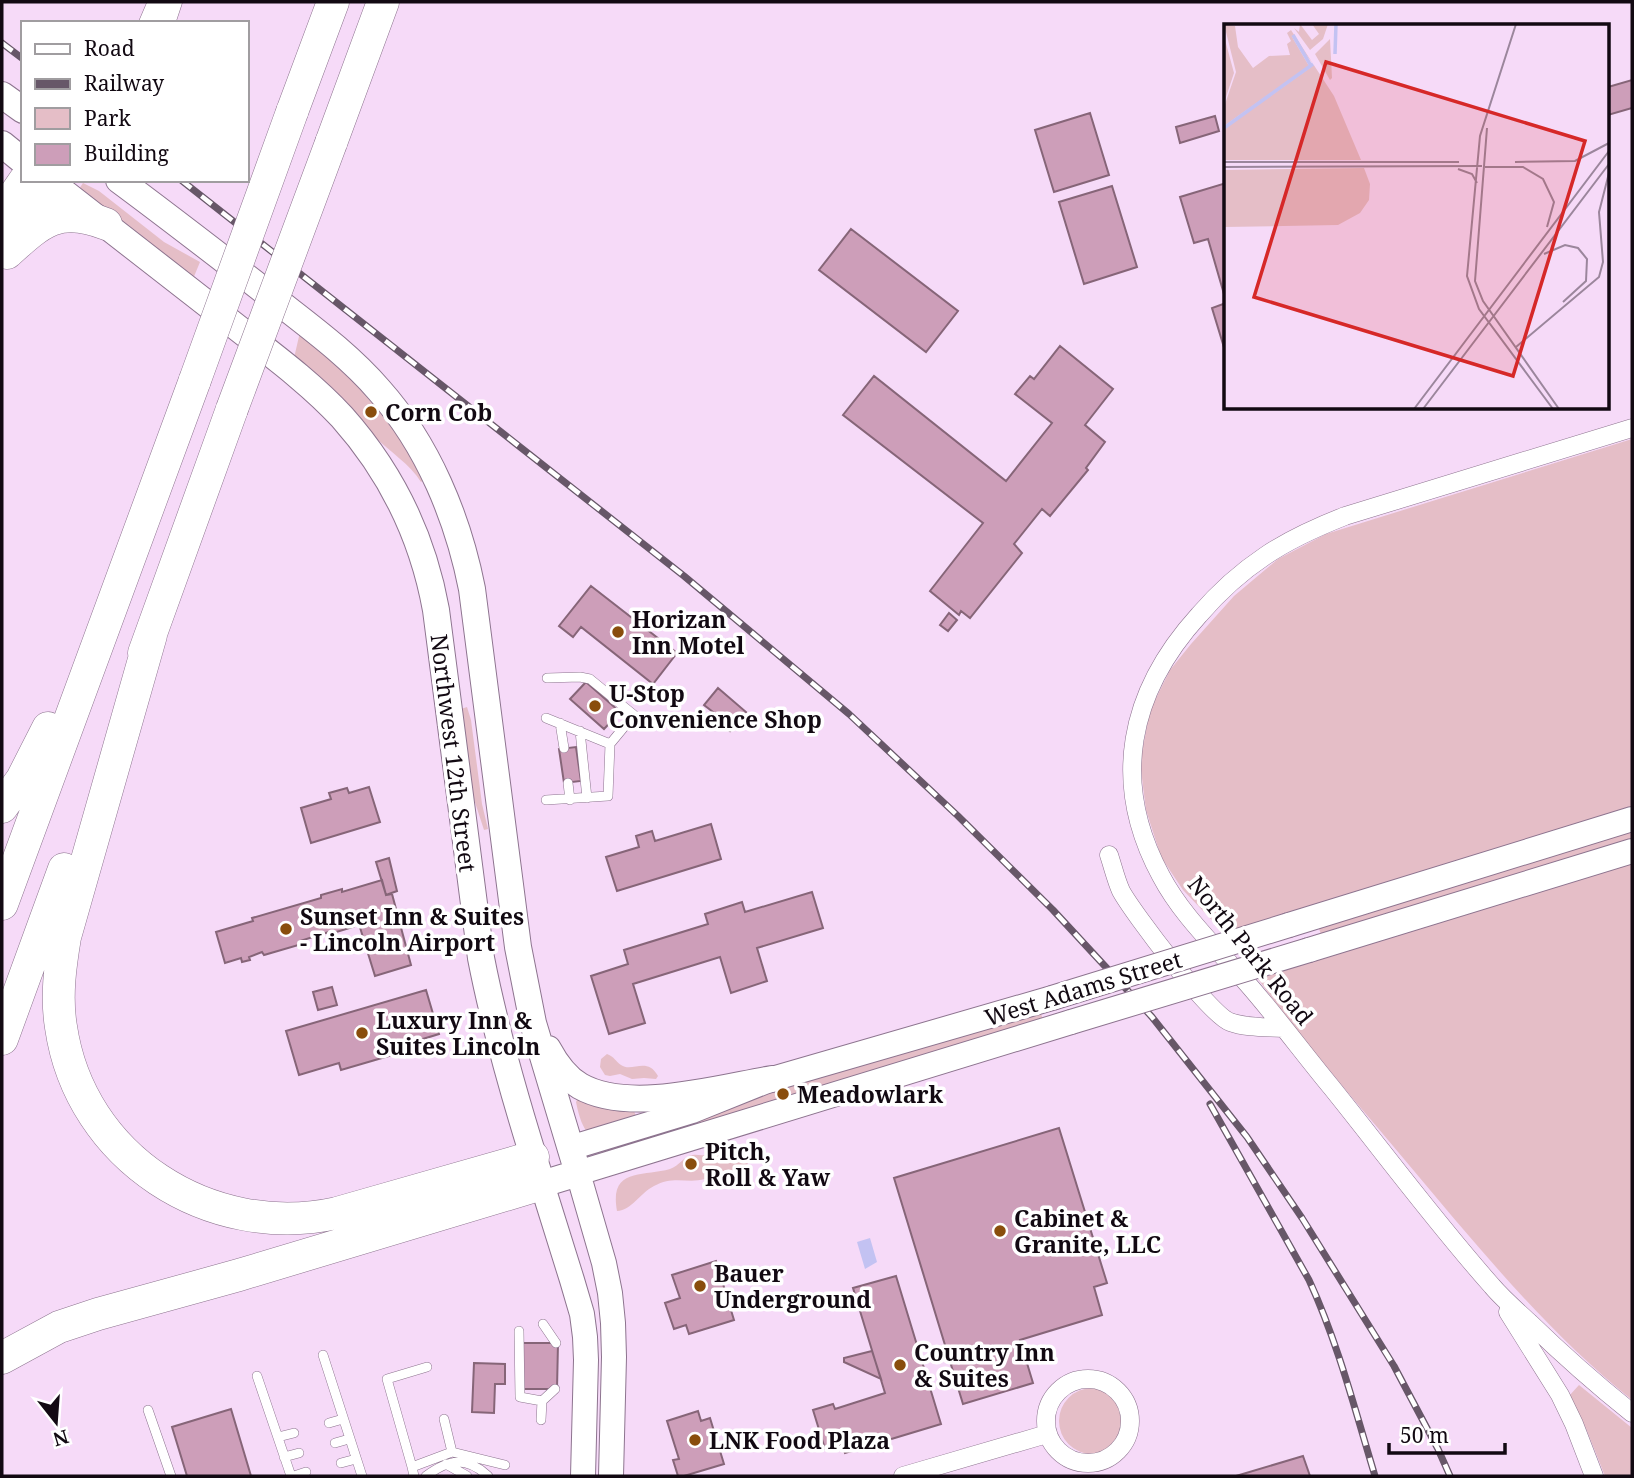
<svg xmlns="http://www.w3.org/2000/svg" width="1634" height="1478" viewBox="0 0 1634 1478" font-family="'Noto Serif',serif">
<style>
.green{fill:#e5bec7}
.water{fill:#c3c2f2}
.building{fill:#cd9eb9;stroke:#866578;stroke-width:2}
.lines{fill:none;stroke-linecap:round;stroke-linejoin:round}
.service-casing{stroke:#8d748f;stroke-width:10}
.minor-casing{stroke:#8d748f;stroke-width:19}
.secondary-casing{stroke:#8d748f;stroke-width:26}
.primary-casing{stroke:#8d748f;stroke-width:28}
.motorway-casing{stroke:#8d748f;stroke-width:33}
.service{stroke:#fff;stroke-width:9}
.minor{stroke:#fff;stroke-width:18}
.secondary{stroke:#fff;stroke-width:24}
.primary{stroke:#fff;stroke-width:26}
.motorway{stroke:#fff;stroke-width:32}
.rail-casing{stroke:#675768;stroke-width:7}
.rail{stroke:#fff;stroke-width:4.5;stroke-dasharray:13;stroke-linecap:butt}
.secondary-bridge-casing{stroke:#8d748f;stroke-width:26;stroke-linecap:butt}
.motorway-bridge-casing{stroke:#8d748f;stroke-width:33;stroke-linecap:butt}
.secondary-bridge{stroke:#fff;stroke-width:24}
.motorway-bridge{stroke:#fff;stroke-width:32}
.poi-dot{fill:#894d0c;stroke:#fff;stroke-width:2.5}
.labels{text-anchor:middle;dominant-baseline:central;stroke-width:7;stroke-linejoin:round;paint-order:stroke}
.poi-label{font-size:23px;font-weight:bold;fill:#120912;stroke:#fff;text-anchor:start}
.street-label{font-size:23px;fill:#120912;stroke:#fff}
.inset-river{fill:none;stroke:#c3c2f2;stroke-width:3.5}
.inset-road{fill:none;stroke:#9b869c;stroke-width:2}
.view{fill:#d62828;fill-opacity:0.15;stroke:#d62828;stroke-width:3.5}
.inset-edge{fill:none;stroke:#120912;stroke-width:3.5}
</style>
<rect width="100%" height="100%" fill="#f6daf8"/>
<path class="green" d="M83 183 99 191 164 242 200 262 193 279 79 189Z
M300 332 354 380 398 433 425 479 421 482C410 464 390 452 375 437 349 409 322 384 294 358Z
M1632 439V811L1225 934 1183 890 1161 857 1146 810 1140 762 1150 710 1170 670 1191 644 1234 596 1278 559 1326 534Z
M467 707 471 720 482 804 488 829 484 830 471 790 461 709Z
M1632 830V842L1322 937 1318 926Z
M1632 861V1400C1547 1332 1479 1248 1409 1165 1358 1104 1305 1044 1258 979L1442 920Z
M1040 1011 1044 1022 603 1153 602 1150 749 1098Z
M607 1054C615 1057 615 1061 621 1065 632 1073 647 1056 658 1076L656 1079 644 1078 632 1079 620 1074 610 1076 605 1075 600 1067 601 1059Z
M578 1098 634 1111 636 1116 587 1132C581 1124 578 1112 576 1102Z
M730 1150 738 1152 748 1161C746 1180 735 1175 721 1178 714 1180 713 1183 705 1179 687 1184 674 1175 654 1186 640 1193 632 1210 617 1211 609 1167 643 1177 670 1169 679 1166 684 1156 693 1155 697 1154 700 1156 704 1155 712 1154 721 1152 730 1150Z
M1579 1385 1632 1428V1476H1605L1587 1431 1569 1396Z
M1059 1421a33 33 0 1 1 66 0a33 33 0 1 1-66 0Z"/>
<path class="water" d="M870 1238 877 1262 865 1269 857 1242Z"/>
<path class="building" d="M1632 80V108L1608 115V87Z
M1090 113 1109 175 1054 192 1035 130Z
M1215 116 1219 131 1180 143 1176 127Z
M1226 183V301L1208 239 1194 243 1180 197Z
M1112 186 1137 267 1084 284 1059 202Z
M851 229 958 311 926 352 819 270Z
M1226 303V354L1212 308Z
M1060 346 1113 389 1085 425 1105 442 1086 468 1088 470 1050 516 1042 509 1014 544 1022 553 970 618 961 611 959 615 930 591 983 523 843 415 874 376 1006 481 1052 423 1015 394 1030 376 1034 379Z
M591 586 677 653 653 684 581 627 573 637 559 626Z
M949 613 957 620 948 631 940 625Z
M586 682 620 712 604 729 570 699Z
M718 688 746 712 730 731 714 718 717 715 704 705Z
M576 747 581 781 564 783 559 749Z
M369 787 380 822 311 843 301 808 331 799 329 793 347 788 349 793Z
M711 824 721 859 617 891 606 857 639 847 636 836 652 831 655 841Z
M389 858 397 891 386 895 376 862Z
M382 880 386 895 392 894 411 965 375 976 358 921 351 924 353 927 333 933 332 931 300 941 302 944 264 955 262 952 249 957 250 960 242 962 241 958 225 963 216 932 253 921 252 918 321 898V895L342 889V892Z
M812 892 823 928 757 948 767 981 731 993 720 957 633 984 645 1023 609 1034 591 976 628 964 624 950 708 924 705 914 742 902 745 912Z
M332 987 337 1005 318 1010 313 992Z
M426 990 439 1034 397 1047 399 1053 341 1070 339 1063 299 1075 286 1031Z
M1059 1128 1107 1283 1094 1287 1102 1315 1020 1340 1033 1383 963 1404 894 1178Z
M716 1261 734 1320 689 1334 686 1325 674 1329 665 1303 680 1298 672 1275Z
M896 1276 941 1424 845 1453 842 1444 825 1449 813 1410 833 1404 835 1409 885 1393 853 1288Z
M523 1343H558L557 1389H522Z
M872 1351 881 1379 844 1362V1358Z
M474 1363 505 1364V1384H495L494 1413 472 1412Z
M231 1409 251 1476H187L172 1427Z
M698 1411 701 1421 710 1418 724 1464 684 1476H678L673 1460 679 1459 667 1421Z
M1303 1456 1310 1476H1236Z"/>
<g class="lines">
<g class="service-casing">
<path id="service" d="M547 678 580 677 590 679 634 715 610 744
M546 718 610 744 608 796 546 800
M560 723 564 748
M580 731 587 798
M568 783 570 800
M543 1324 556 1343
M519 1331 520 1397 542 1401 541 1420
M323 1355 362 1476
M257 1376 291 1476
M542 1401 555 1389
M148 1410 171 1476
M444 1419 452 1452
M329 1423 343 1419
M278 1437 294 1433
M335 1443 349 1439
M284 1457 299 1453
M341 1463 356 1459
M446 1464 467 1476
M412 1467 387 1379 427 1367
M294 1476 306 1472
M414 1476 412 1467 452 1452 505 1465
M426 1476C449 1459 466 1456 488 1476"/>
</g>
<g class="minor-casing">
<path id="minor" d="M148 23 157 2
M166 23 173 2
M1632 428 1345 516C1317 527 1290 539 1265 556 1241 572 1218 593 1199 615 1129 692 1110 782 1161 876 1182 916 1217 948 1246 982 1276 1016 1303 1053 1332 1088 1385 1154 1436 1223 1492 1286 1503 1299 1517 1311 1530 1323 1563 1355 1597 1385 1632 1413
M1109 855C1113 867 1116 880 1121 891 1133 913 1210 1015 1230 1022 1246 1028 1266 1027 1283 1028
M1508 1312 1560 1395 1574 1424 1594 1476
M1046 1421a42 42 0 1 1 84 0a42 42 0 1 1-84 0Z
M903 1476 1047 1434"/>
</g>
<g class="secondary-casing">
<path id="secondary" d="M1289 925 1632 819
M1309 950 1632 851
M570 1148 692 1111 772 1079 1052 998
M542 1184 572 1280 582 1314 585 1337 586 1360 583 1476
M611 1476 614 1357 613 1323 610 1293 604 1263 578 1173 1071 1022"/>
</g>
<g class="primary-casing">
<path id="primary" d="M2 95 23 110
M2 144 23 161
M48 180C105 225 163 269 220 314 261 347 306 378 342 417 391 472 423 538 436 610L481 958C496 1035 518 1109 542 1184L578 1173 533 1023 518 947 472 589C458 518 428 445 379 390 346 352 306 324 267 293 218 255 169 217 119 180
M548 1049C556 1064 565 1077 580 1086 629 1114 719 1088 772 1079"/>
</g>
<g class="motorway-casing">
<path id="motorway" d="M292 112 333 2
M331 143 383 2
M2 213 25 180
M15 239 34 203 50 182
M7 253C41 222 59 205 106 224
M151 635 65 937C60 967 56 997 61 1027 80 1158 210 1241 337 1213L533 1157
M144 653 232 409
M2 807 22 779 48 728
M2 904 195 380
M2 1039 64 869
M2 1358 59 1327 98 1314 239 1275 542 1184"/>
</g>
<use href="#service" class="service"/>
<use href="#minor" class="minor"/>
<use href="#secondary" class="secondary"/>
<use href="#primary" class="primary"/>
<use href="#motorway" class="motorway"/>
<g class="rail-casing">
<path id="rail" d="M2 43 23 59
M181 180 684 576 849 714 958 816 1053 910 1152 1017 1247 1137 1302 1218 1394 1366 1438 1449 1450 1476
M1210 1104 1309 1280C1338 1343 1355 1410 1375 1476"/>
</g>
<use href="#rail" class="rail"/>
<g class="secondary-bridge-casing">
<path id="secondary-bridge" d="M1052 998 1289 925
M1071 1022 1309 950"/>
</g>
<g class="motorway-bridge-casing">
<path id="motorway-bridge" d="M195 380 292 112
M232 409 331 143"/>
</g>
<use href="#secondary-bridge" class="secondary-bridge"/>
<use href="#motorway-bridge" class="motorway-bridge"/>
</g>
<g class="poi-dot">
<circle cx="371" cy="412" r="7"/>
<circle cx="618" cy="632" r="7"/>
<circle cx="595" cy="706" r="7"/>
<circle cx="286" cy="929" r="7"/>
<circle cx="362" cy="1033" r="7"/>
<circle cx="783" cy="1094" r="7"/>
<circle cx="691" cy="1164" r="7"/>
<circle cx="1000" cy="1231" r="7"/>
<circle cx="700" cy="1286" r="7"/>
<circle cx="900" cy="1365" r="7"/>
<circle cx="695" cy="1440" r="7"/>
</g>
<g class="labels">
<g class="poi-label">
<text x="385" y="412">Corn Cob</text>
<text x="632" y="619">Horizan<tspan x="632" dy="26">Inn Motel</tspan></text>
<text x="609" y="693">U-Stop<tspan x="609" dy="26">Convenience Shop</tspan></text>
<text x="300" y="916">Sunset Inn &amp; Suites<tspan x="300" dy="26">- Lincoln Airport</tspan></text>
<text x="376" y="1020">Luxury Inn &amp;<tspan x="376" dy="26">Suites Lincoln</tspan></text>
<text x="797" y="1094">Meadowlark</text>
<text x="705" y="1151">Pitch,<tspan x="705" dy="26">Roll &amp; Yaw</tspan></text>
<text x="1014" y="1218">Cabinet &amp;<tspan x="1014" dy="26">Granite, LLC</tspan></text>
<text x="714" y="1273">Bauer<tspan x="714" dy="26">Underground</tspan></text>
<text x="914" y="1352">Country Inn<tspan x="914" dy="26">&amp; Suites</tspan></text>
<text x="709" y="1440">LNK Food Plaza</text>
</g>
<g class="street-label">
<text transform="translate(454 753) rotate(83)">Northwest 12th Street</text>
<text transform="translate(1251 950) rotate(51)">North Park Road</text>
<text transform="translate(1083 988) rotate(-17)">West Adams Street</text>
</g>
</g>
<g transform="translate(1224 24)">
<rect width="385" height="385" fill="#f6daf8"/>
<path d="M0 0 11 2 14 23 29 44 45 32 66 31 63 20 67 17 63 9 67 6 110 72 137 136H0V105L90 41 67 11 85 42 0 102V83L12 48ZM76 0 88 16 95 10 88 0H104L99 15 86 26 70 4 75 8ZM0 12 10 49 0 79ZM106 15 108 54 106 56 91 30ZM140 144 146 160 145 176 136 189 114 201 0 203V146Z" fill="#e5bec7"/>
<path class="inset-river" d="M69 11 87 42M111 30 112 0M0 104 89 40"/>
<path class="inset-road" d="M292 0 256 112 243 252 255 285 329 385M263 104 251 257 259 277 335 385M0 138H235M291 138 351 137 385 119M0 143 258 142M261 143H299L319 155 330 178 323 203M234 145 248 150 253 159M320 230 341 221 354 224 363 235 362 257 339 278M292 323 375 253 379 238 375 188 385 149M190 385 385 127M199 385 385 140"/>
<path class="view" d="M102 38 361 117 289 352 30 273Z"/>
<rect width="385" height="385" class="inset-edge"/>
</g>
<rect width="1634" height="1478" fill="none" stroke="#120912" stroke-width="7"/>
<rect x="21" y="21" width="228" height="161" fill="#ffffff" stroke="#a09da0" stroke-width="2"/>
<rect x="35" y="44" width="35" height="10" fill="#ffffff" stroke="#a09da0" stroke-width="2"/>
<text x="84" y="56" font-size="21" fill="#120912">Road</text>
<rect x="35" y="79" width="35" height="10" fill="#675768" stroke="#a09da0" stroke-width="2"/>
<text x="84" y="91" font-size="21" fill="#120912">Railway</text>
<rect x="35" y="108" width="35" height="21" fill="#e5bec7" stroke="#a09da0" stroke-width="2"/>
<text x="84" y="126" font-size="21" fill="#120912">Park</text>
<rect x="35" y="144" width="35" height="21" fill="#cd9eb9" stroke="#a09da0" stroke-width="2"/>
<text x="84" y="161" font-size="21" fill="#120912">Building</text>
<g transform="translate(56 1422) rotate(163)" stroke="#ffffff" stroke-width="5" paint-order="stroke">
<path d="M0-5L12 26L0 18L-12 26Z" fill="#120912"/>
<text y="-10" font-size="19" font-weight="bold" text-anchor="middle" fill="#120912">N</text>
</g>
<path d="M1389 1443v10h116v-10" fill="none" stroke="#120912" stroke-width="3.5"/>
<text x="1400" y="1443" font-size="21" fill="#120912" stroke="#ffffff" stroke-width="5" paint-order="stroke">50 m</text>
</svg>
